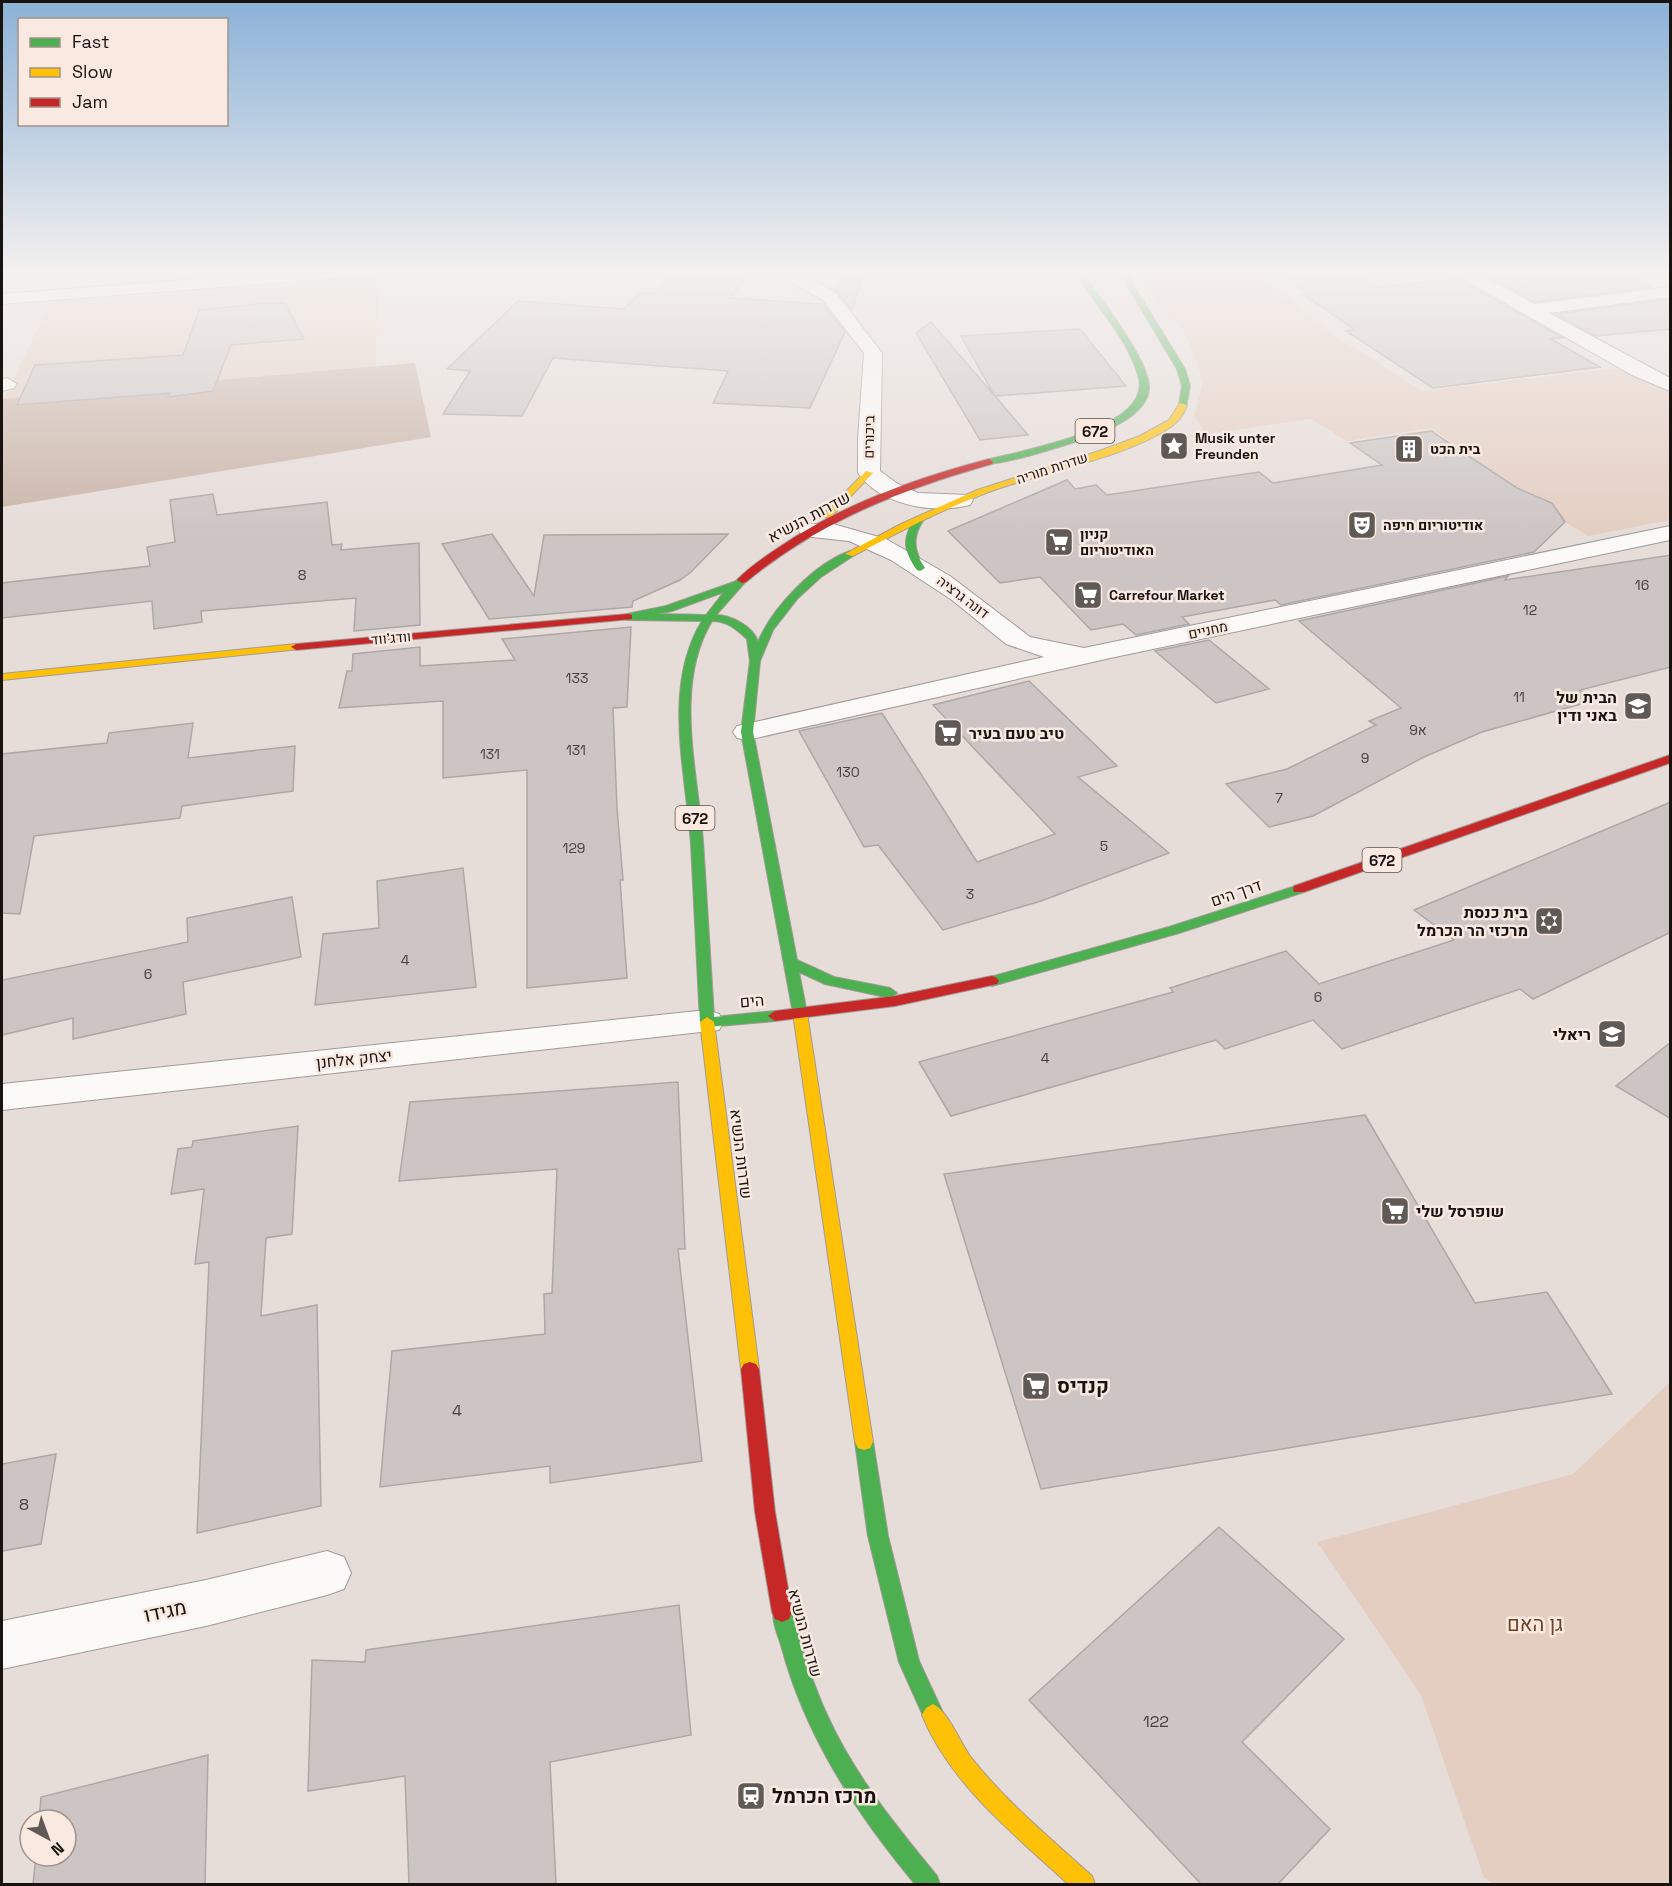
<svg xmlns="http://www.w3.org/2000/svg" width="1672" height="1886" viewBox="0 0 1672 1886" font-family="'Space Grotesk',Heebo,sans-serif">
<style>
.green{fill:#e4cec2}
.forest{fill:#cab5a9}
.building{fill:#ccc5c4;stroke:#ada7a5;stroke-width:1.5}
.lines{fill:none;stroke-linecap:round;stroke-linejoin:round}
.street-casing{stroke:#a19a97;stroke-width:2}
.fast-casing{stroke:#a19a97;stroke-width:2}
.slow-casing{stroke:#a19a97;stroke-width:2}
.jam-casing{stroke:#a19a97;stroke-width:2}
.street{fill:#fbfaf9;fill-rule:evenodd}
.fast{fill:#4caf50;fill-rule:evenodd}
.slow{fill:#ffc107;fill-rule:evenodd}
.jam{fill:#c62828;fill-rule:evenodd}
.labels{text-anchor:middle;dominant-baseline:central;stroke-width:5;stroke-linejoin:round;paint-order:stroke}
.far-street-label{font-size:14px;fill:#18130f;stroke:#f9e9e0}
.far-poi-label{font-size:14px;font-weight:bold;fill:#18130f;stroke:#f9e9e0;text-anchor:start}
.number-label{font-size:14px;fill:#45403c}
.shield{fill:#f9e9e0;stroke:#5c534e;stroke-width:1.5}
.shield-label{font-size:15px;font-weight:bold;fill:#18130f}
.street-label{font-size:16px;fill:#18130f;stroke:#f9e9e0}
.poi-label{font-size:16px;font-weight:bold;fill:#18130f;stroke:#f9e9e0;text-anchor:end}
.near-number-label{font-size:16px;fill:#45403c}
.near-poi-label{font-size:20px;font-weight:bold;fill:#18130f;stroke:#f9e9e0;text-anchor:start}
.near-street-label{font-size:20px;fill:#18130f;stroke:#f9e9e0}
.near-park-label{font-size:20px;fill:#6e4023;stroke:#f9e9e0}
</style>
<rect width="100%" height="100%" fill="#e6ddd9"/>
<path class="green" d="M1131 270H1255L1332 334 1423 391 1621 368 1670 392V520L1588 536 1565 522 1552 503 1526 490 1488 482 1389 470 1474 456 1430 428 1347 441 1311 419 1206 434 1194 416 1203 383 1196 359 1184 331Z
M379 276 375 376 2 402 51 301Z
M1670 1382V1884H1495L1484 1878 1421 1695 1317 1542 1573 1474Z"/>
<path class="forest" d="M415 363 431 437 2 507V399Z"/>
<path class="building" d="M677 270H753L730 298 823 304 845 332 810 408 713 403 728 371 553 358 522 416 443 414 470 371 447 369 518 301 624 309 639 293 654 294Z
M850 270H865L852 310 835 289Z
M1275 270H1349L1376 287 1458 279 1563 338 1551 339 1600 367 1433 388 1346 331 1355 330 1304 295H1310Z
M1539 270H1619L1652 287 1534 302 1487 275Z
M1671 299V329L1596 336 1556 314Z
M267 303H285L304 339 231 345 213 391 168 397 170 393 17 405 35 365 183 355 199 310Z
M931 322 994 395 961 336 1080 329 1126 386 995 396 1028 435 980 440 916 333Z
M1431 431 1517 488 1552 503 1565 522 1534 552 1281 605 1275 600 1182 617 1189 624 1136 635 1123 624 1091 630 1040 577 1000 583 948 531 1067 480 1075 489 1096 485 1107 495 1259 472 1273 483 1382 465 1350 443Z
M213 494 217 515 327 502 332 545 342 544 341 550 419 543 420 625 354 631 356 598 201 611 202 622 154 629 152 601 2 618V583L150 566 147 547 175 542 170 500Z
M492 534 534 596 544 535 728 534 691 572 680 580 633 601 632 607 489 619 442 544Z
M1671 555V667L1580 690 1595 700 1482 732 1424 757 1313 816 1269 827 1226 784 1287 769 1376 725 1369 721 1401 708 1299 621 1508 576 1505 580Z
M631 627 627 707 613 708 617 808 623 880H620L627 978 527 988V770L443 778V701L339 708 347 671H352L353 654 420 647V666L515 660 502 639Z
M1209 640 1269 689 1216 703 1155 651Z
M1029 681 1117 766 1078 777 1169 853 1041 901 943 930 878 845 864 847 799 731 882 713 977 862 1055 834 933 705Z
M193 723 188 758 295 746 293 791 182 806 180 818 34 836 20 914 2 913V754L107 743 109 733Z
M1671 802V932L1533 999 1520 989 1342 1049 1313 1020 1225 1049 1216 1040 951 1116 919 1062 1173 992 1170 988 1286 951 1319 984 1454 940 1414 910Z
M463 868 476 987 315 1005 323 934 379 928 377 881Z
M292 897 301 957 183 982 186 1014 73 1039V1018L2 1035V980L188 942 187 918Z
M1671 1042V1119L1616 1086Z
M678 1082 685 1249H678L702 1461 550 1483V1466L380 1487 392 1351 545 1334 544 1294 552 1293 557 1169 399 1181 410 1102Z
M1365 1115 1475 1303 1547 1292 1612 1394 1041 1489 944 1174Z
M298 1126 292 1234 266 1238 261 1316 317 1305 321 1506 197 1533 209 1262 195 1264 204 1189 171 1194 178 1149 192 1147 193 1141Z
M56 1454 41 1544 2 1551V1464Z
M1219 1527 1344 1639 1242 1742 1330 1829 1278 1884H1201L1029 1700Z
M679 1605 691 1735 550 1762 556 1884H409L405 1776 308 1791 312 1660 365 1662 366 1650Z
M208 1755 205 1884H33L36 1856H66V1820H39L41 1797Z"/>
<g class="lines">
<g class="street-casing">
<path id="street" d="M313 270H383L375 275 2 304V294Z
M774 270H794L835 292 882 353 880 471 898 484 918 493 970 495 973 500 970 505C934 514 881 506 858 473V439L864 353 823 300 776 274Z
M1452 270H1472L1534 304 1670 287V297L1549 313 1670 378V391L1632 375 1454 274Z
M7 378 17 384 14 388 2 391V379Z
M811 524H833L886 539 950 576 1030 637 1084 648 1670 526V540L1115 657 747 740 737 738 733 732 737 726 1044 657 1006 644 952 600 891 560 849 541 803 536 799 531 803 526Z
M707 1010 719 1014 724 1022 719 1030 2 1110V1084Z
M327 1551 344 1557 351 1573 344 1589 327 1595 206 1626 2 1669V1621L206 1580Z"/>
</g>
<g class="fast-casing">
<path id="fast" d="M1074 270H1080C1097 294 1150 360 1149 388 1148 417 1098 435 1075 442 1056 448 1002 465 986 464V460C1020 451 1151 429 1139 379 1129 338 1094 305 1074 270Z
M1118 270H1124L1185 369 1190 386 1186 407 1179 405 1182 386 1177 369Z
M916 517 924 519C912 537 913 550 925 568L920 571 917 570C903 551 902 537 916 517Z
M850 551 853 552V556L821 577 798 598 773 630 760 661 753 732 797 960 834 977 890 988 897 993 890 998 825 984 799 972 807 1013 800 1018 793 1013 741 732 750 661 747 639C736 629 727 621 712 621 673 685 698 772 703 842 707 900 710 958 714 1017L775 1011 782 1016 775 1021 707 1027 702 1025 700 1022C697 963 694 904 691 844 686 773 662 686 702 621L627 620 622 617 627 614 666 606 734 582 742 577 747 580 716 615C731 615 754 627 758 642 772 608 815 563 850 551ZM724 592 706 615 657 614 672 611Z
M1299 885 1304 886 1305 889 1304 892 1179 933 992 986 985 981 987 978 1169 927Z
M864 1434 870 1436 873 1442 888 1536 919 1661 944 1715 940 1722 933 1726 926 1722 899 1662 868 1536 855 1442 858 1436Z
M782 1602 789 1605 792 1612C802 1648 812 1683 828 1717 855 1776 896 1826 937 1876L940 1884H915C856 1813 805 1736 781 1645 777 1633 770 1617 775 1605Z"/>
</g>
<g class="slow-casing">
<path id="slow" d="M1180 403 1187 405C1184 414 1179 421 1171 427 1121 460 1039 472 981 495 937 512 895 534 853 556L845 554 901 524 977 490 1099 451 1140 436 1169 420Z
M866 471 873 473 831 517H825V513Z
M296 644 300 645V649L2 680V674Z
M800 1008 807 1013 873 1442 870 1448 864 1450 858 1448 855 1442 793 1013Z
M707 1017 714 1022 759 1369 756 1374 750 1376 744 1374 741 1369 700 1022Z
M933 1704C947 1710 960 1742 970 1756 1005 1801 1050 1838 1092 1876L1095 1884H1068C1014 1834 951 1785 922 1715L926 1708Z"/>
</g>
<g class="jam-casing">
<path id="jam" d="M989 459 993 462 992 464C900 490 820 521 746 582L742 583 737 580C749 567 766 556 781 546 843 504 916 478 989 459Z
M628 614 632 615V619L296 650 291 647 296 644Z
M1670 755V763L1304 892H1294L1293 889 1294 886Z
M992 976 997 978 999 981 997 984 895 1006 775 1021 768 1016 775 1011 895 996Z
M750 1362 756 1364 759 1369 775 1512 792 1612 789 1619 782 1622 775 1619 772 1612 755 1512 741 1369 744 1364Z"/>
</g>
<use href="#street" class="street"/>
<use href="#fast" class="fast"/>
<use href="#slow" class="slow"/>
<use href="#jam" class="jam"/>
</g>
<linearGradient id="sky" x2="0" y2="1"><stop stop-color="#8bb2d8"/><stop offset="0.51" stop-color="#f4f0ee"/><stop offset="1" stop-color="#f4f0ee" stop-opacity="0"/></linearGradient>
<rect width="1672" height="534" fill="url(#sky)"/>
<defs>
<g id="sight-square" transform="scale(1.5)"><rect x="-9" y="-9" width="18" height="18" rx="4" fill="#605a56" stroke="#f9e9e0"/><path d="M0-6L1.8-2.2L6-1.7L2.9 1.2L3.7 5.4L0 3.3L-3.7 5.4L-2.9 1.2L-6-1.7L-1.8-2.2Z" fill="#fff"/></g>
<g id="building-square" transform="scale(1.5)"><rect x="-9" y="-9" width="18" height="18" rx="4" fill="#605a56" stroke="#f9e9e0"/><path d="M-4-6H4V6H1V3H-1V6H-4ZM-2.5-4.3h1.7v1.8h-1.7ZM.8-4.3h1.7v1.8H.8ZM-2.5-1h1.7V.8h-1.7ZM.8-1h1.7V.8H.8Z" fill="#fff"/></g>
<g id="theatre-square" transform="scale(1.5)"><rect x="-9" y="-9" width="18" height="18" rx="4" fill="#605a56" stroke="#f9e9e0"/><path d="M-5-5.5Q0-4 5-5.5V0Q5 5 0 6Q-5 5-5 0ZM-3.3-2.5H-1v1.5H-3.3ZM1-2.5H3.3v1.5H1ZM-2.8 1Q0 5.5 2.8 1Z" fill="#fff"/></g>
<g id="supermarket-square" transform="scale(1.5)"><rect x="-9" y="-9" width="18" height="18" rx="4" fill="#605a56" stroke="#f9e9e0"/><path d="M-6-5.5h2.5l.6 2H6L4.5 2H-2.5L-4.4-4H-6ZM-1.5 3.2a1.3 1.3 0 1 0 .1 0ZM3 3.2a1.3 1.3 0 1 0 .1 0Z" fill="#fff"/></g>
<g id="school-square" transform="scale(1.5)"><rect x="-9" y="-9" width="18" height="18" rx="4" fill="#605a56" stroke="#f9e9e0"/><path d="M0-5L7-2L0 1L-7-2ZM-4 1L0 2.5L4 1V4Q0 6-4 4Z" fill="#fff"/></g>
<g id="synagogue-square" transform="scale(1.5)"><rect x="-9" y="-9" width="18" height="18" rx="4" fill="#605a56" stroke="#f9e9e0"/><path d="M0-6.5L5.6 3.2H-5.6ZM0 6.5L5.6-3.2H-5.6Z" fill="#fff"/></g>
<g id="station-square" transform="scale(1.5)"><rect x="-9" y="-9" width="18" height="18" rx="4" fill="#605a56" stroke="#f9e9e0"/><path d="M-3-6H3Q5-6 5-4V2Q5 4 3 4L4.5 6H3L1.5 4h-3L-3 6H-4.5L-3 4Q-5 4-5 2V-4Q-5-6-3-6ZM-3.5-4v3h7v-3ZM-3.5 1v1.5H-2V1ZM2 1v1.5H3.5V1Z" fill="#fff"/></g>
</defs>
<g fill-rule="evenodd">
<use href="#sight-square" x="1174" y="446"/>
<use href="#building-square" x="1409" y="449"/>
<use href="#theatre-square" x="1362" y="525"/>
<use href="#supermarket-square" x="1059" y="542"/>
<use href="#supermarket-square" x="1088" y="595"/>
<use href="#school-square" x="1638" y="706"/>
<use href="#supermarket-square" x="948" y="733"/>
<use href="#synagogue-square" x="1549" y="921"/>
<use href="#school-square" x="1612" y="1034"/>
<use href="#supermarket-square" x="1395" y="1211"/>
<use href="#supermarket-square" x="1036" y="1386"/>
<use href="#station-square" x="751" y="1796"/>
</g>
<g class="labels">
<g class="far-street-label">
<text transform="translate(869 437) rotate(-89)">ביכורים</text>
<text transform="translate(1052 468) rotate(-18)">שדרות מוריה</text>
<text transform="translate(963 597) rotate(37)">דונה גרציה</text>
<text transform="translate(1208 630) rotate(-12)">מחניים</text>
<text transform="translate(391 638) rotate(-5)">וודג'ווד</text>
</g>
<g class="far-poi-label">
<text x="1195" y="438">Musik unter<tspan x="1195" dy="16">Freunden</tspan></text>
<text x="1430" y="449">בית הכט</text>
<text x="1383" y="525">אודיטוריום חיפה</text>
<text x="1080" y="534">קניון<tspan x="1080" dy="16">האודיטוריום</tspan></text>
<text x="1109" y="595">Carrefour Market</text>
</g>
<g class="number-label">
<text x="302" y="575">8</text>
<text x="1642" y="585">16</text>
<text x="1530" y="610">12</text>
<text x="577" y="678">133</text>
<text x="1519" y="697">11</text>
<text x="1418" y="730">9א</text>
<text x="576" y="750">131</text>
<text x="490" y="754">131</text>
<text x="1365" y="758">9</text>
<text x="848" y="772">130</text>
<text x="1279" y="798">7</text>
<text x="1104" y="846">5</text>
<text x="574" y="848">129</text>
<text x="970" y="894">3</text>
<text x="405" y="960">4</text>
<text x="148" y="974">6</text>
<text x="1318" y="997">6</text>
<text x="1045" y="1058">4</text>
</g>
<g class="shield">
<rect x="1075.5" y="419" width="39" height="24" rx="4.5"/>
<rect x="675.5" y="806" width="39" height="24" rx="4.5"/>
<rect x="1362.5" y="848" width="39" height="24" rx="4.5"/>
</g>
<g class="shield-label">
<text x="1095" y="431">672</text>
<text x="695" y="818">672</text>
<text x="1382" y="860">672</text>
</g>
<g class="street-label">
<text transform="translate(809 517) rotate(-28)">שדרות הנשיא</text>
<text transform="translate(1236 893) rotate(-19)">דרך הים</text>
<text transform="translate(752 1001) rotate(-5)">הים</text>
<text transform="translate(354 1059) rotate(-6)">יצחק אלחנן</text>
<text transform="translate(741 1154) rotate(83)">שדרות הנשיא</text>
<text transform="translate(805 1633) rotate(75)">שדרות הנשיא</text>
</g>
<g class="poi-label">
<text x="1617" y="697">הבית של<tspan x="1617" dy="18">באני ודין</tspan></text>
<text x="969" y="733" text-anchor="start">טיב טעם בעיר</text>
<text x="1528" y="912">בית כנסת<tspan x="1528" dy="18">מרכזי הר הכרמל</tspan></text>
<text x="1591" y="1034">ריאלי</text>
<text x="1416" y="1211" text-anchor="start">שופרסל שלי</text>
</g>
<g class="near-number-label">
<text x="457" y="1410">4</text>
<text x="24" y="1504">8</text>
<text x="1156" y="1721">122</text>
</g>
<g class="near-poi-label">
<text x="1057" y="1386">קנדיס</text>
<text x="772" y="1796">מרכז הכרמל</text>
</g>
<g class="near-street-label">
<text transform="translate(165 1611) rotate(-12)">מגידו</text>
</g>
<g class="near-park-label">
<text x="1535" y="1624">גן האם</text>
</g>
</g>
<rect width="1672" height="1886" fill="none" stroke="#18130f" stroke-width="6"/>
<rect x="18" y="18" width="210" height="108" fill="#f9e9e0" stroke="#9f938c" stroke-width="1.5"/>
<rect x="30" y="38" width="30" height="9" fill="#4caf50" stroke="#9f938c" stroke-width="1.5"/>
<text x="72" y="48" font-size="18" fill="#18130f">Fast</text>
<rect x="30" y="68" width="30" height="9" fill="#ffc107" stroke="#9f938c" stroke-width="1.5"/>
<text x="72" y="78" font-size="18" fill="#18130f">Slow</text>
<rect x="30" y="98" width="30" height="9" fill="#c62828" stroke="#9f938c" stroke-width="1.5"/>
<text x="72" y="108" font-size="18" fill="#18130f">Jam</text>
<g transform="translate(48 1838) rotate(139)"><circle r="28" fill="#f9e9e0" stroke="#9f938c" stroke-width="1.5"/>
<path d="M0-4.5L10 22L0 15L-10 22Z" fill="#605a56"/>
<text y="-9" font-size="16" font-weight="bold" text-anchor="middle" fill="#18130f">N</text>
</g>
</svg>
